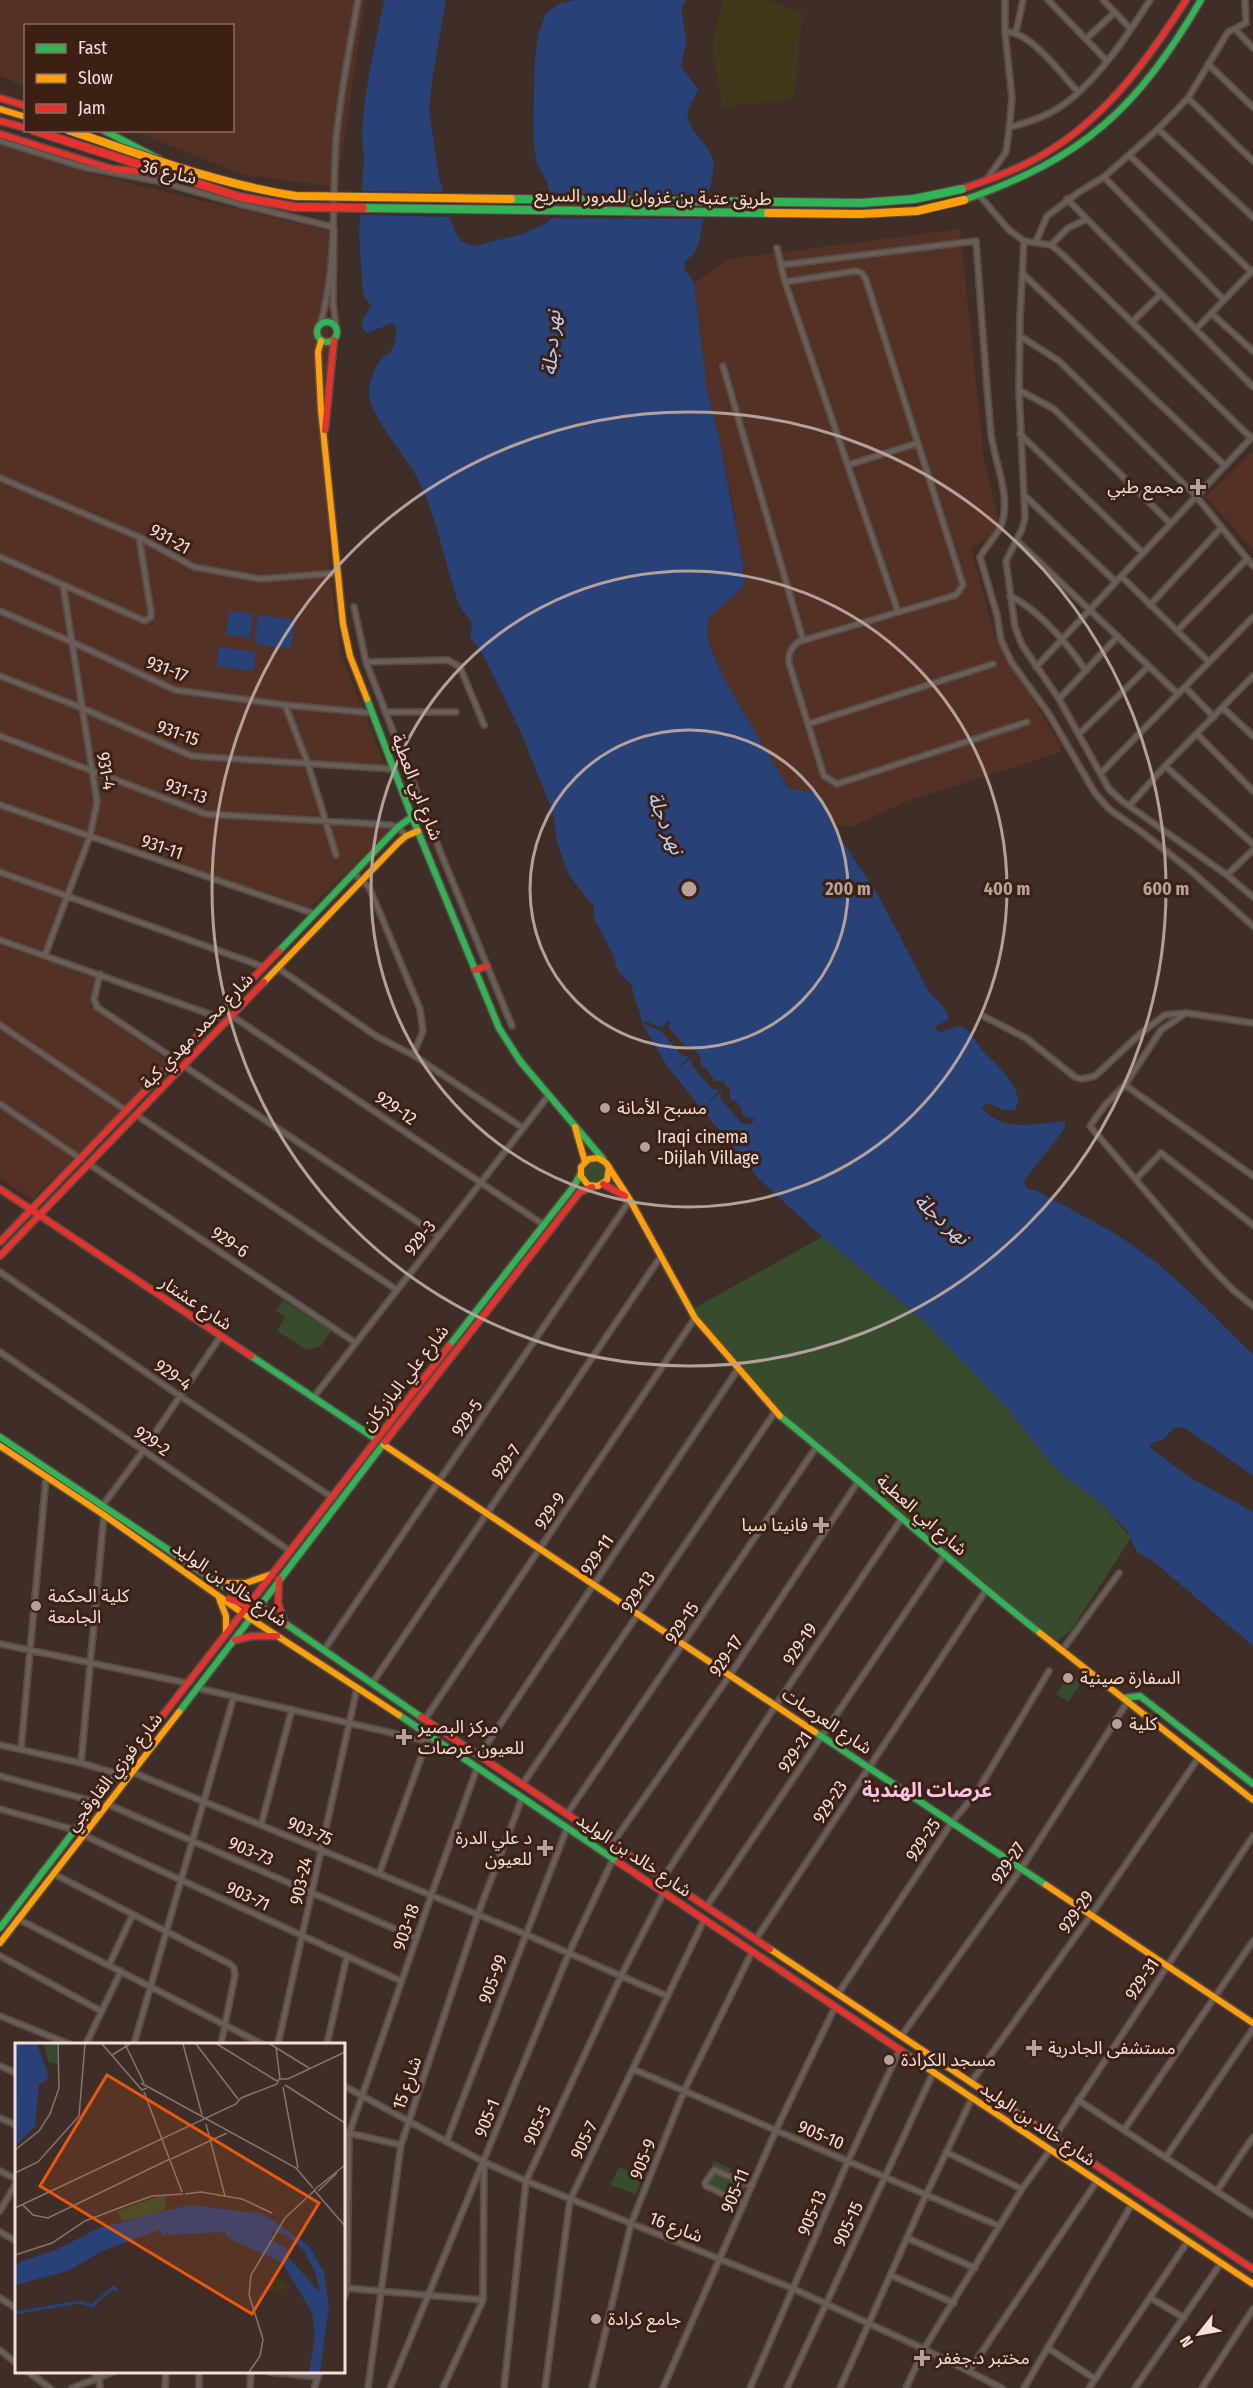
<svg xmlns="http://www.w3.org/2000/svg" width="1253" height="2388" viewBox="0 0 1253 2388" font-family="'Fira Sans Condensed','Noto Sans Arabic',sans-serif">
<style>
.built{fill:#533124}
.green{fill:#364c2c}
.sand{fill:#41381b}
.water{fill:#284177}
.pier{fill:#3e2e27}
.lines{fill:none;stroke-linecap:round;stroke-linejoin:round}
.street-casing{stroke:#594b45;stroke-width:8}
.fast-casing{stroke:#594b45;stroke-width:9}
.slow-casing{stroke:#594b45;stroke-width:9}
.jam-casing{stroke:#594b45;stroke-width:9}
.street{stroke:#685d57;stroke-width:4.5}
.fast{stroke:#30b455;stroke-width:6}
.slow{stroke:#ff9f0a;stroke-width:6}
.jam{stroke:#e5322d;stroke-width:6}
.fast-bridge-casing{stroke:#594b45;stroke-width:10;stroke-linecap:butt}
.slow-bridge-casing{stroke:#594b45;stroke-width:10;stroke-linecap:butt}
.jam-bridge-casing{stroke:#594b45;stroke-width:10;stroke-linecap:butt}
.fast-bridge{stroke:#30b455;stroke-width:8}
.slow-bridge{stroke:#ff9f0a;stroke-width:8}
.jam-bridge{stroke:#e5322d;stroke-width:8}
.ring{fill:none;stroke:#b4a19a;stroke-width:3}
.poi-dot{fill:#b4a19a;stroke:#3c2014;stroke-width:2}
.labels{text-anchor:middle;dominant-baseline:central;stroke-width:6;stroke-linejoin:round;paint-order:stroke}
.street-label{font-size:18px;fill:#f3dfd8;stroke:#3c2014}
.poi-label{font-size:18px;fill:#f3dfd8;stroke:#3c2014;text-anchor:start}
.water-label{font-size:20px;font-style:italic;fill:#bdd0f4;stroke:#3c2014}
.neighbourhood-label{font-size:20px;font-weight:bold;fill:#fbc1e4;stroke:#3c2014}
.inset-river{fill:none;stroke:#284177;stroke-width:3}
.inset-road{fill:none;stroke:#86756e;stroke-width:1.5}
.view{fill:#e8590c;fill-opacity:0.15;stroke:#e8590c;stroke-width:3}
.inset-edge{fill:none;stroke:#f3dfd8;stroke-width:3}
.centre{fill:#b4a19a;stroke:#3c2014;stroke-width:3}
.ring-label{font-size:18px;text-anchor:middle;font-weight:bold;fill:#b4a19a;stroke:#3c2014;stroke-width:6;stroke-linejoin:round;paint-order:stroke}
</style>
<rect width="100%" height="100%" fill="#3e2e27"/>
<path class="built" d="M0 0H365L337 187 244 175 134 131 232 130V26H26L25 87 0 76Z
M0 144 85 172 328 231 329 565 341 654 385 765 304 762 323 824 392 829 309 908 87 830 43 950 0 936Z
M960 229 984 458 1001 531 971 548 996 640 1060 743 1061 752 902 803 853 826 831 824 823 799 791 789 782 779 722 675 707 635 709 618 744 583 743 564 732 499 707 390 694 283 729 259Z
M1253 450V549L1206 497Z
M0 945 96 977 90 1006 169 1062 32 1200 0 1179Z"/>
<path class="green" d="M585 1172a10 10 0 1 1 20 0a10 10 0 1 1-20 0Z
M822 1237 922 1319 1007 1408 1048 1460 1063 1475 1101 1503 1131 1538 1072 1629 1055 1643 975 1582 817 1446 744 1377 691 1310Z
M283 1300 331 1331 321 1346 307 1350 277 1331 285 1317 276 1311Z
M1070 1675 1081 1683 1068 1702 1056 1694Z
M714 2161 731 2169 728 2174 747 2184 738 2204 702 2188Z
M619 2167 642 2177 636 2194 610 2185Z"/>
<path class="sand" d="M722 0H765L802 12 794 99 722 107 713 47Z"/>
<path class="water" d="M384 0H446L433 74 429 110 439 178 455 233 461 241 474 246 522 234 547 223 551 218 548 184 537 164 535 152 533 132 535 58 538 35 546 13 561 3 575 0H686L681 10 687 41 681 64 684 71 698 89C696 98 689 104 688 112 685 132 713 143 714 167L699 241 694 253 684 263 685 270 694 283 707 390 718 433 743 564 744 583 742 588 709 618C703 637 715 658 722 675L787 786 795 790 815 792 823 799 831 824 878 895 929 992C937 1001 949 1008 948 1020L936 1026 935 1030 940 1032 958 1026C971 1029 975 1042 984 1052 996 1065 1027 1089 1015 1110H1003L988 1103 982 1107 983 1110C1001 1128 1024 1126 1047 1123 1053 1122 1059 1120 1065 1123V1128L1024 1181 1026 1188 1039 1192C1075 1212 1114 1230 1146 1255 1185 1284 1218 1321 1253 1355V1476L1185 1428 1176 1427 1162 1440 1151 1443 1150 1447 1186 1475 1253 1512V1646L1153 1561 1137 1552 1127 1531 1101 1503 1063 1475 1048 1460 1007 1408 922 1319 822 1237 759 1179 667 1066 643 1025 631 984 618 972 613 955 594 918V907L572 879 565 865 557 841 553 813 520 730 481 651 470 637 472 625C469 616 461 611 458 602 443 558 437 513 414 472 403 453 368 413 369 392 369 382 375 366 382 358 385 355 390 353 392 349 396 343 396 334 396 327L392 323 368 333 362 329 363 319 371 306 363 294 359 234 364 157C357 112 376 45 384 0Z
M229 611 253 614 250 638 226 635Z
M258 615 295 620 291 649 254 644Z
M219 647 256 652 253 671 217 666Z"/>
<path class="pier" d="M359 191 446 192 453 217 357 215Z
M546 193 713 195 708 219 547 218Z
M668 1020 670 1023 669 1028 685 1046 692 1047 701 1057 700 1063 703 1067H705L715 1081H723L730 1090V1098L733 1102 735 1100 743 1110 741 1112 744 1116 755 1119 749 1126 748 1124 742 1123 721 1100V1092L702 1108 720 1090 712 1089 692 1066 691 1058 673 1072 690 1056H682L661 1031 644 1024 645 1021 662 1028Z"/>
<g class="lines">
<g class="street-casing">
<path id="street" d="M1048 0 1107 61
M1103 0 1131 29
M1235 29 1253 48
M1005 32C1030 30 1062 75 1078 92
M1016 32 1023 0
M1087 38 1115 12
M1208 64 1253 107
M1188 98 1253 161
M1010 127C1026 123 1042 118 1057 109 1094 86 1127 36 1150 0
M1158 129 1253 217
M0 141 83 167 157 181 243 205 333 227
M1129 155 1251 271
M1104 177 1158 129 1188 98 1228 32 1246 23 1245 0
M987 179 1006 152 1009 131 1012 98 1005 32V0
M979 195 1009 230 1024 241 1051 245 1062 254 1251 438
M1067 199 1253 387
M334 229 333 303 336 327
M1024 241 1020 317 1019 390 1025 518 1022 529 1006 561 1015 627 1022 645 1059 699 1109 789 1122 801 1227 875 1253 897
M1036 242 1047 216 1079 192 1104 177 1224 300
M1051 245 1068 228 1087 219
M777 248 785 282 898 612
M781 265 976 241C981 305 985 369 991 433 994 461 1011 494 1002 523 999 534 986 546 980 557L997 615 1001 640 1012 663 1049 714 1095 793 1109 809 1143 833 1190 870 1253 926
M1024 275 1224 465
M785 282 856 271 862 273 866 280 963 585 956 595 798 642C791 648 788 653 789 663L824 776 837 784 1027 722
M1211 313 1253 351
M1133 321 1161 294
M320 325C337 269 332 200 336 141 340 94 350 46 358 0
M1196 329 1253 270
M1020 336 1059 361 1096 397 1196 496 1253 566
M723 366 803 640
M1019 390 1054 409 1170 523
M1020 434 1143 553
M848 465 918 443
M0 478 139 537 194 567 260 579 337 573
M1024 495 1116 582
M1016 540 1178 694
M0 557 145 621 151 617V612L139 537
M1121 576 1209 662
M1010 596C1039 610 1068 644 1086 671
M1150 605 1221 528
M354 607 366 662 440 851 512 1026
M0 611 72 642 175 690 285 705 372 713
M1177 631 1247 559
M366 662 448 660 460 667 484 725
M1036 667 1253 436
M0 676 82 708 192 756 393 769
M1185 687 1214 717
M1059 699 1118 636
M285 705 308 764 336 855
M1223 708 1253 736
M385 712H456
M808 724 993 664
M1079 734 1149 666
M1197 734 1253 791
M0 736 206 814 391 825 398 827 406 836
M1165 766 1253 844
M1101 773 1253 617
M0 805 315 914
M1129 806 1165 766 1253 676
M0 872 264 967
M354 874 369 887 420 1009 423 1031 413 1055
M1227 875 1253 850
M0 940 218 1017
M45 955 90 836 97 802 63 585
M278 968 376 1036 413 1055 523 1128
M100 974 94 999 97 1007 176 1060
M232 1016 544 1225
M985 1017 1026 1038 1075 1077 1082 1079 1095 1076 1141 1033 1165 1015 1186 1013
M0 1025 127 1111
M184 1066 439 1236
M1125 1085 1161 1030 1186 1013 1253 1023
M0 1104 81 1159
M136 1115 397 1290
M89 1164 356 1343
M1253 1176 1125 1085 1105 1105 1090 1126 1206 1262 1233 1290 1253 1306
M1136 1179 1161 1153 1253 1225
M0 1272 180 1396 333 1498
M0 1352 290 1551
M313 1398 549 1095
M103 1505 143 1451 220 1337
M0 1644 187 1683
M1063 1649 1119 1573
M324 1650 630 1200
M373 1682 661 1256
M197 1688 427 1741 438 1742
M425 1719 695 1318
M0 1745 81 1763 118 1774
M21 1749 46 1478
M479 1756 738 1369
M81 1763 104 1515
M132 1772 525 1934 667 1996
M0 1776 96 1802
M522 1785 775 1412
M107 1804 416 1938
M0 1809 75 1830
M567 1814 817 1446
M261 1825 292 1709
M83 1835 401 1981
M612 1844 730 1675 859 1480
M54 1874 230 1964 234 1968 235 1975 221 2044
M379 1874 427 1741
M664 1877 776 1705 902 1518
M707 1906 945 1554
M18 1919 262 2044
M756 1939 986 1590
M0 1956 101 2011
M109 1965 133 1914
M838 1994 952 1822 977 1792 1049 1671
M0 2016 69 2044
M902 2035 1021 1869 1128 1701
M86 2044 121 1971
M134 2044 234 1696
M278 2044 357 1688
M327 2044 347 1956
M0 2066 16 2073
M633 2069 999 2226
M972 2081 1091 1915 1199 1757
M344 2086 484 2162 526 2181 794 2289 924 2349 1002 2388
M1078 2100 1253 2215
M0 2118 16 2125
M1124 2130 1253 1941
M344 2132 401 2145
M1054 2138 1253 1836
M447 2140 567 1828
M946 2152 1022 2189
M1166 2157 1253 2029
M0 2171 16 2179
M1217 2191 1253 2137
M744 2204 706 2186 705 2183 714 2170 752 2186
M0 2211 16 2183
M0 2232 16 2241
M907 2238 975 2268
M890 2275 954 2303
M345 2288 483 2300
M0 2298 16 2308
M344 2298 347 2289 349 2134 431 1896 477 1768
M1151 2298 1184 2318
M1048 2348 1095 2379
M0 2350 16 2363
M969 2371 1097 2181
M28 2372 50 2388
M93 2372 99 2378 100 2388
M269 2372 318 2377
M72 2388 113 2372
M165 2388 166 2372
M199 2388V2372
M250 2388 251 2372
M314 2388 320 2372
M368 2388 401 2145 478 1914 522 1798
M390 2388 569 1953 613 1859
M443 2388 483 2300 484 2164
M504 2388 526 2181 621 1976 664 1892
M545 2388 570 2200 704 1920
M592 2388 631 2224 684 2091 752 1952
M663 2388 776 2130 835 2007
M750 2388 848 2161 900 2049
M787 2388 934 2071
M840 2388 926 2195 972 2098
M906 2388 924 2349 1022 2189 1050 2150
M1024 2388 1132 2204
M1089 2388 1188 2241
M1135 2388 1221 2263
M1202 2388 1253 2309"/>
</g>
<g class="fast-casing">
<path id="fast" d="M103 130 159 159
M964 200C1084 158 1137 109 1201 0
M317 332a10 10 0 1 1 20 0a10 10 0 1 1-20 0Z
M367 699 412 817 499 1028 520 1061 603 1159
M279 951 398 827 412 817
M449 1346 574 1186 581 1173
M251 1356 376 1439
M780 1416C868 1487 951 1563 1040 1633
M0 1437 218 1583 251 1600 421 1717
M1124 1698 1140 1696 1253 1784
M179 1712 385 1442
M399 1715 618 1862
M815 1732 1046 1885
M0 1928 139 1746"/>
</g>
<g class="slow-casing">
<path id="slow" d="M0 109 26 117
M321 341 318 352 321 410 343 624 350 656 367 699
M264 982 398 843 406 836 418 831
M575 1127 585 1162
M609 1167 607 1180 598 1186 588 1185 581 1176V1167L589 1159 598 1158 606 1163 630 1200 695 1318 780 1416
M384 1445 815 1732
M0 1446 104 1515 251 1619 399 1715
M222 1583H246L272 1574
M219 1598 226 1616V1633
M1040 1633 1253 1800
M1046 1885 1253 2023
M0 1943 179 1712
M770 1949 1035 2125
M909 2056 1253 2284"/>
</g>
<g class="jam-casing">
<path id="jam" d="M0 98 26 106
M0 121 26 128
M0 134 112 169 161 173
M962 189C987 180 1012 172 1035 159 1102 123 1146 63 1186 0
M325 430 334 340
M475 970 487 966
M603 1184 625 1196
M0 1189 251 1356
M0 1242 279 951
M0 1256 264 982
M385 1442 580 1192 592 1187
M279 1579 278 1603 285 1624
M229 1599 245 1605 259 1606
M235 1640 252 1636H277
M421 1717 770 1949
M139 1746 449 1346
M618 1862 909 2056
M1035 2125 1253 2269"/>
</g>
<use href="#street" class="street"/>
<use href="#fast" class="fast"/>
<use href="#slow" class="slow"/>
<use href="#jam" class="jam"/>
<g class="fast-bridge-casing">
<path id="fast-bridge" d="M511 199 861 203 914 199 962 189
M363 208 768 213"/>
</g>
<g class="slow-bridge-casing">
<path id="slow-bridge" d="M68 130C143 155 217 184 296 196L511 199
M768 213 861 214 917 211 964 200"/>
</g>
<g class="jam-bridge-casing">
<path id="jam-bridge" d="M32 130 240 197 295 207 363 208"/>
</g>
<use href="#fast-bridge" class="fast-bridge"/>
<use href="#slow-bridge" class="slow-bridge"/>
<use href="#jam-bridge" class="jam-bridge"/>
</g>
<g class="ring">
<circle cx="689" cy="889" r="159"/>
<circle cx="689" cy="889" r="318"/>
<circle cx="689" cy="889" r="477"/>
</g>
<g class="poi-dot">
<path d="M1195 478h6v6h6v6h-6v6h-6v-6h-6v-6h6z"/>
<circle cx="605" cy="1108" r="6"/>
<circle cx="645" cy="1147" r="6"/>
<path d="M818 1516h6v6h6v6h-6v6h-6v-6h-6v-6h6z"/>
<circle cx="36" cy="1606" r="6"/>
<circle cx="1068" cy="1678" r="6"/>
<circle cx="1117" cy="1724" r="6"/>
<path d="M401 1728h6v6h6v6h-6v6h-6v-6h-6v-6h6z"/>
<path d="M542 1839h6v6h6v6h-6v6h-6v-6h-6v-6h6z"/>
<path d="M1031 2039h6v6h6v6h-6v6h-6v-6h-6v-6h6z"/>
<circle cx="889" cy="2060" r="6"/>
<circle cx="596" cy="2319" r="6"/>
<path d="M919 2349h6v6h6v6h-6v6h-6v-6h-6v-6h6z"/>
</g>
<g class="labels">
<g class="street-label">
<text transform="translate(169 172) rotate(13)">شارع 36</text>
<text transform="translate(653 197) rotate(1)">طريق عتبة بن غزوان للمرور السريع</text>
<text transform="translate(170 539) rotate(29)">931-21</text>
<text transform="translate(167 669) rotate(21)">931-17</text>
<text transform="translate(178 733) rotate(20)">931-15</text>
<text transform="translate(106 771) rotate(80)">931-4</text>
<text transform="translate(417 787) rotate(69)">شارع ابي العطية</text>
<text transform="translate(186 791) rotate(19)">931-13</text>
<text transform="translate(162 847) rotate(19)">931-11</text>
<text transform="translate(197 1031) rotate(-46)">شارع محمد مهدي كبة</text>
<text transform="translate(396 1108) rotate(34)">929-12</text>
<text transform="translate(420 1238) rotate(-52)">929-3</text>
<text transform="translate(230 1242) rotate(34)">929-6</text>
<text transform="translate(196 1303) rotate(34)">شارع عشتار</text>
<text transform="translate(173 1375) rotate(35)">929-4</text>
<text transform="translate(405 1378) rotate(-52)">شارع علي البازركان</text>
<text transform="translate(467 1418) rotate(-56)">929-5</text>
<text transform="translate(152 1441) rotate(34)">929-2</text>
<text transform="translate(506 1462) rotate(-56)">929-7</text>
<text transform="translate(550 1511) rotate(-56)">929-9</text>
<text transform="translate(922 1515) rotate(41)">شارع ابي العطية</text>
<text transform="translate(597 1555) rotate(-56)">929-11</text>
<text transform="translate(230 1584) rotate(35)">شارع خالد بن الوليد</text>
<text transform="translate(638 1592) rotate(-56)">929-13</text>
<text transform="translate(682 1623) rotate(-56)">929-15</text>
<text transform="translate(800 1644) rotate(-56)">929-19</text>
<text transform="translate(726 1656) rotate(-56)">929-17</text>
<text transform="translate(827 1721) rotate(34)">شارع العرصات</text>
<text transform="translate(795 1752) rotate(-56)">929-21</text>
<text transform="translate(114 1772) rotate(-52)">شارع فوزي القاوقجي</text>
<text transform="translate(830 1802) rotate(-57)">929-23</text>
<text transform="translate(310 1831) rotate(23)">903-75</text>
<text transform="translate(923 1840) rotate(-56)">929-25</text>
<text transform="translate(251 1851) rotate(23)">903-73</text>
<text transform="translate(634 1855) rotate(34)">شارع خالد بن الوليد</text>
<text transform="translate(1008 1863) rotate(-56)">929-27</text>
<text transform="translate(301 1881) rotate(-77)">903-24</text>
<text transform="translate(248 1896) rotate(25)">903-71</text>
<text transform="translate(1076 1912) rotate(-55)">929-29</text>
<text transform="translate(406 1927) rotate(-71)">903-18</text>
<text transform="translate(493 1979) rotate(-69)">905-99</text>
<text transform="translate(1142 1979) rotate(-56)">929-31</text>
<text transform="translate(407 2083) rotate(-71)">شارع 15</text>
<text transform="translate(487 2118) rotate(-68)">905-1</text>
<text transform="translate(1038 2124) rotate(34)">شارع خالد بن الوليد</text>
<text transform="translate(537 2125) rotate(-65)">905-5</text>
<text transform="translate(821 2135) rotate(23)">905-10</text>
<text transform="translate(584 2140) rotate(-64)">905-7</text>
<text transform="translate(643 2159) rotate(-68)">905-9</text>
<text transform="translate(735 2191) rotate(-67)">905-11</text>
<text transform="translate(812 2213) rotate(-67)">905-13</text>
<text transform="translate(848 2224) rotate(-65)">905-15</text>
<text transform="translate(676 2227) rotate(21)">شارع 16</text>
</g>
<g class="poi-label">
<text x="1184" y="487" text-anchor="end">مجمع طبي</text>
<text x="617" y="1108">مسبح الأمانة</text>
<text x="657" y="1137">Iraqi cinema<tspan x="657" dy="21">-Dijlah Village</tspan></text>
<text x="808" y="1525" text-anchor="end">فانيتا سبا</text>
<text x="48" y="1596">كلية الحكمة<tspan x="48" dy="21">الجامعة</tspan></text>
<text x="1080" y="1678">السفارة صينية</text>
<text x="1129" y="1724">كلية</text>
<text x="418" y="1727">مركز البصير<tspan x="418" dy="21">للعيون عرصات</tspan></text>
<text x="532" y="1838" text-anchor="end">د علي الدرة<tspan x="532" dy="21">للعيون</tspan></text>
<text x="1048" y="2048">مستشفى الجادرية</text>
<text x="901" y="2060">مسجد الكرادة</text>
<text x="608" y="2319">جامع كرادة</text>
<text x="936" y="2358">مختبر د.جغفر</text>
</g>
<g class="water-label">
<text transform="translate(551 343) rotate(-86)">نهر دجلة</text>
<text transform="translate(666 823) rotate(68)">نهر دجلة</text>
<text transform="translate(942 1219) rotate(42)">نهر دجلة</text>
</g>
<g class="neighbourhood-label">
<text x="927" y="1790">عرصات الهندية</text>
</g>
</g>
<g transform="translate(15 2043)">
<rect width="330" height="330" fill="#3e2e27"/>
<path d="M29 1H41L43 21 33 19ZM151 151 150 167 140 171 107 178 102 168Z" fill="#364c2c"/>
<path d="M264 234 276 245 255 248 253 245Z" fill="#41381b"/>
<path d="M0 1H22L33 31 32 37 24 41 20 83 0 104ZM174 162 249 171 294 203 309 229 314 263 305 329H294L300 293 297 270 268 220 213 195 210 189 153 192V188L148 194 144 187 87 208 53 228 0 242V222L8 218 43 206 84 185ZM258 188 272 192 289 208 301 231 305 250 274 215V207L256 197Z" fill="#284177" fill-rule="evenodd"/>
<path class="inset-river" d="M7 1 11 26M8 1 13 27M9 48 17 35 30 34M0 85 6 66 4 1M0 88 8 66 6 1M0 270 64 259 77 263 98 244 102 248"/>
<path class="inset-road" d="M87 1 127 47 132 45M110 1 129 40M168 1 187 72M181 1 223 56M202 1 262 38M255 1 294 25M261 4 265 36M97 12 115 1M126 40 281 125 298 145M270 42 330 80M268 44 283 125M129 49 167 149M191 81 210 153M0 107 24 88 35 71 44 45 43 1M156 116 212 90M0 130 23 119 64 73 70 1M303 148 322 130M170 151 186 149 227 156 257 170M8 162 18 172 33 175 155 116M0 165 221 61 226 55 262 41 264 36H273L330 9M316 167 330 183M317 168 299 147 330 122M0 212 37 200 70 178 112 162 137 153 168 151M234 329 245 313 248 296 234 252 236 232 270 175 299 148"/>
<path class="view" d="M92 32 304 160 237 271 25 143Z"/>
<rect width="330" height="330" class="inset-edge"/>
</g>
<circle cx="689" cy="889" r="9" class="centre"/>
<g class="ring-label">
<text x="848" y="895">200 m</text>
<text x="1007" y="895">400 m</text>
<text x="1166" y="895">600 m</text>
</g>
<rect x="24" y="24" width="210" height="108" fill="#3c2014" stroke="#856c62" stroke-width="1.5"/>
<rect x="36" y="44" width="30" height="9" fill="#30b455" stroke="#856c62" stroke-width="1.5"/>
<text x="78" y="54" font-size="18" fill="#f3dfd8">Fast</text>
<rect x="36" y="74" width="30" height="9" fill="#ff9f0a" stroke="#856c62" stroke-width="1.5"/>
<text x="78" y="84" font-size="18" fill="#f3dfd8">Slow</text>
<rect x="36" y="104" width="30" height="9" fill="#e5322d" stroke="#856c62" stroke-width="1.5"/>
<text x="78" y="114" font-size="18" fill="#f3dfd8">Jam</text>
<g transform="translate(1199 2334) rotate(239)" stroke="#3c2014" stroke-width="4.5" paint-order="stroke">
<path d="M0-4.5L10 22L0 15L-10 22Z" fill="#f3dfd8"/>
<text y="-9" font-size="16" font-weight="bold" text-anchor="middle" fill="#f3dfd8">N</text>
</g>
</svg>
